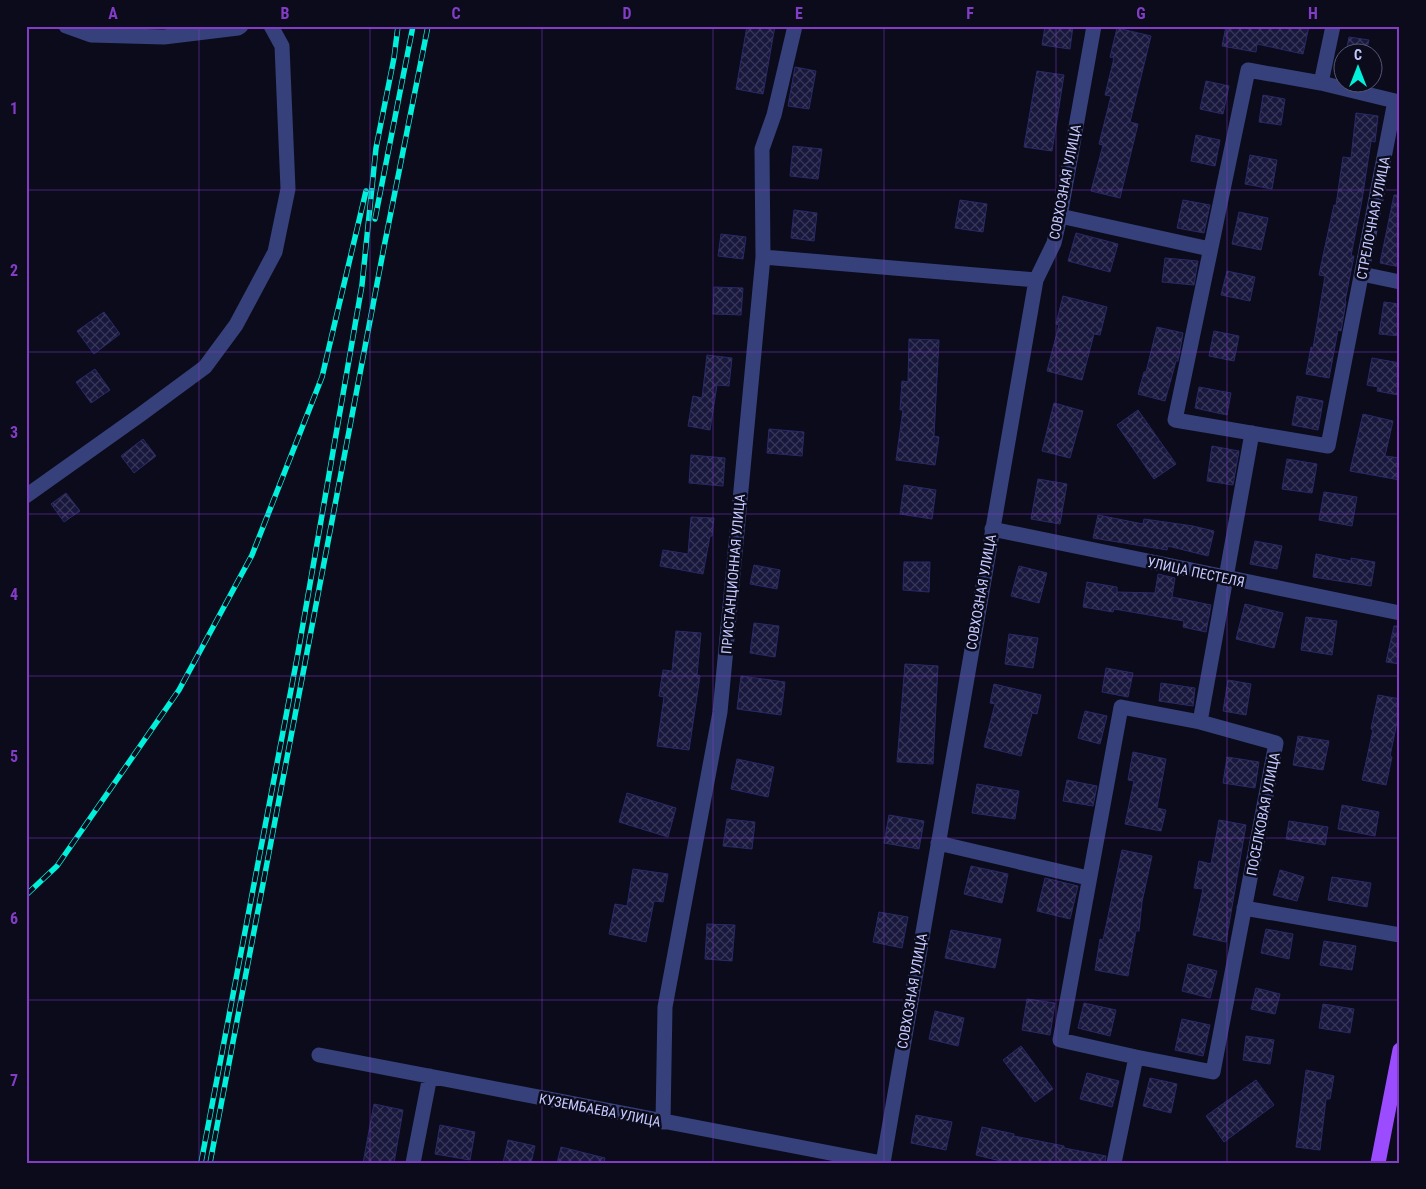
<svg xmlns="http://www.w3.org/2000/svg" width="1426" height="1189" viewBox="0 0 1426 1189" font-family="'Roboto Condensed',sans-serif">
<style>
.building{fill:url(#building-cross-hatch);stroke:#2a2968}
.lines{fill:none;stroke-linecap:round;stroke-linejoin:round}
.minor{stroke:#36407a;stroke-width:15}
.major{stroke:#9b4cff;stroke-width:15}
.rail-casing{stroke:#00f0db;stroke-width:5.5}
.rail{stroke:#0b0b1b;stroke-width:4;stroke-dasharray:11;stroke-linecap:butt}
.grid{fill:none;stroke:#823cc5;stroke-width:1;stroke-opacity:0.55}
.labels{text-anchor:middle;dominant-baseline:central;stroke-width:5;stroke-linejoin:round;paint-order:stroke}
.street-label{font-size:14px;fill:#c5c9ff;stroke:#0b0b1b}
.neatline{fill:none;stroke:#823cc5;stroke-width:2}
.grid-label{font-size:16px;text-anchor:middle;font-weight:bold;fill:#823cc5}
</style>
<defs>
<pattern id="building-cross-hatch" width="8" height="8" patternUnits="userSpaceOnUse" patternTransform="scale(1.25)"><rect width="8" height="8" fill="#18173c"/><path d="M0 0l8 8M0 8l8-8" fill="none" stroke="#383759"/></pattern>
</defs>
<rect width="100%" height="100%" fill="#0b0b1b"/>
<path class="building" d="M747 26H775L763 94 736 89Z
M1045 26H1073L1070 49 1042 45Z
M1226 26H1309L1303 54 1257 44 1256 52 1222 46Z
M1117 28 1151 36 1130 122 1138 124 1120 198 1091 191 1103 145 1099 144 1111 96 1105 95 1114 58 1110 57Z
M1349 37 1369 40 1366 52H1346Z
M795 67 816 71 809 109 788 106Z
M1037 71 1064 75 1052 151 1024 147Z
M1206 81 1229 86 1223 114 1200 109Z
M1263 95 1285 99 1281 125 1259 122Z
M1356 113 1378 116 1375 142 1371 141 1362 200 1351 256H1354L1345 301 1346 302 1341 331 1338 330 1329 378 1306 374 1311 347 1313 348 1325 276 1319 275 1324 251 1334 205H1336L1343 157 1351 158Z
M1196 135 1220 140 1215 166 1191 161Z
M793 146 822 149 818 179 790 176Z
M1250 155 1277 160 1272 189 1245 184Z
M1394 195H1400V267L1380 263Z
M960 200 987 204 983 232 955 228Z
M1183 200 1210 205 1204 233 1177 228Z
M794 210 817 213 814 241 791 238Z
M1239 212 1268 218 1261 250 1232 244Z
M1076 233 1118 244 1110 272 1068 261Z
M721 234 746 237 743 259 718 256Z
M1165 258 1198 261 1194 285 1162 282Z
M1227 271 1255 277 1250 301 1221 295Z
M714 287 743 288 741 315 713 314Z
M1063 296 1107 307 1100 335 1094 334 1082 380 1047 371 1059 325 1056 324Z
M1384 302 1400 304V336L1379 334Z
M104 312 120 334 94 354 77 331Z
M1157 327 1183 333 1178 361H1176L1165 401 1138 394 1144 372H1146Z
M1214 331 1239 336 1234 361 1209 356Z
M909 339 939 340 934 436 939 437 935 465 896 460 903 410H900L902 381 908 382Z
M707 355 732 358 729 386 717 385 710 430 688 426 693 396 702 398Z
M1372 358 1400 363V382L1398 395 1377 391 1378 387 1367 385Z
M95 369 110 390 91 403 76 382Z
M1199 387 1231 393 1227 415 1195 408Z
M1297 396 1323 401 1318 430 1292 425Z
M1054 403 1083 411 1070 458 1042 451Z
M1138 410 1176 464 1154 479 1117 425Z
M1363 414 1393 421 1385 456 1400 458V480L1350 471Z
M769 429 804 432 802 456 767 453Z
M143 439 156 456 134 473 121 456Z
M1212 446 1239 451 1233 485 1207 481Z
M691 455 725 458 723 486 689 483Z
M1287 459 1317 464 1312 493 1282 489Z
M1038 479 1067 484 1060 524 1031 519Z
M904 485 936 490 932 519 900 514Z
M1324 492 1357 497 1352 526 1319 520Z
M66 493 80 511 64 522 51 504Z
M1098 515 1143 524 1144 519 1193 526 1214 531 1208 556 1168 546 1167 550 1093 538Z
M691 517 714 518 712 536H710L703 574 660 566 663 550 688 554Z
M1255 541 1282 546 1277 569 1250 564Z
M1316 554 1351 561V558L1375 562 1371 586 1313 577Z
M904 562H930L929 592 903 590Z
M754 565 780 570 777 589 750 584Z
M1019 566 1047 573 1039 603 1011 596Z
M1158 574 1175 578 1172 597 1211 605 1206 632 1183 627 1184 621 1114 609 1113 612 1083 607 1087 582 1117 587V592L1155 593Z
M1245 604 1283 613 1274 648 1236 639Z
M1306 617 1337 621 1332 655 1301 650Z
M754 623 779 626 775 657 750 653Z
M1394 626H1400V664L1386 662Z
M676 631 701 633 697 675 700 676 689 750 657 746 664 697 659 696 663 670 672 671Z
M1009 634 1038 638 1033 668 1005 664Z
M905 664 938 666 933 764 897 762Z
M1106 668 1133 673 1128 697 1102 692Z
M741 676 785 682 781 715 737 709Z
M1228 680 1251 684 1246 715 1223 711Z
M1161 683 1195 688 1193 706 1159 701Z
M994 684 1041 695 1037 714 1032 713 1021 756 984 747 995 704 990 703Z
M1378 695 1400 699V708L1390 756 1392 757 1386 785 1362 780 1373 730 1371 729Z
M1085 711 1107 716 1100 744 1078 738Z
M1298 736 1329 741 1323 770 1293 765Z
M1133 752 1166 759 1157 808 1166 810 1161 831 1125 824 1134 781 1128 780Z
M1227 757 1259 762 1255 788 1223 783Z
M737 759 774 767 768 797 731 789Z
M1067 780 1097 786 1093 806 1063 801Z
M977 784 1019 791 1015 819 972 813Z
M627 793 676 808 668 837 619 822Z
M1342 805 1379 812 1375 836 1338 829Z
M889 815 924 821 919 849 884 843Z
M727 819 755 822 752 849 723 846Z
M1219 820 1246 825 1226 942 1193 935 1203 889 1194 888 1199 861 1211 864Z
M1289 821 1328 827 1325 845 1286 839Z
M1122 850 1152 856 1142 902 1139 931H1136L1128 976 1095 970 1100 939 1103 940Z
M971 866 1008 874 1002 903 964 894Z
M633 869 668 874 663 902 654 901 646 942 609 934 615 904 627 906Z
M1280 870 1304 877 1297 901 1273 895Z
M1332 877 1371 883 1367 907 1328 900Z
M1045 878 1078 886 1070 919 1037 911Z
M879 912 908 917 902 948 873 942Z
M707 924 735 925 732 961 705 959Z
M1266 929 1293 934 1289 959 1261 953Z
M951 930 1001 939 995 968 945 958Z
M1324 941 1356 946 1352 970 1320 965Z
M1188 964 1217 971 1210 998 1182 991Z
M1256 988 1280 994 1275 1014 1251 1009Z
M1027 999 1055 1003 1050 1035 1022 1030Z
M1084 1003 1116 1010 1110 1036 1078 1028Z
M1323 1004 1354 1009 1350 1033 1319 1028Z
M935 1011 964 1018 958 1046 929 1039Z
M1182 1019 1210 1025 1203 1056 1175 1050Z
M1246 1036 1274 1040 1270 1064 1243 1060Z
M1021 1046 1053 1089 1035 1102 1003 1060Z
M1306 1070 1334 1076 1330 1099H1326L1320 1150 1296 1147Z
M1087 1073 1119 1081 1112 1107 1080 1099Z
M1150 1078 1177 1084 1171 1113 1143 1106Z
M1256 1080 1274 1105 1224 1142 1206 1116Z
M374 1104 403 1110 394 1163H363Z
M916 1115 952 1122 946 1150 911 1143Z
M440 1125 475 1132 470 1160 435 1154Z
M982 1127 1014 1134V1136L1064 1146V1148L1106 1156 1105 1163H1009L976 1155Z
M508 1140 535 1146 531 1163H503Z
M561 1147 605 1158 604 1163H557Z"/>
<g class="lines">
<path class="minor" d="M66 26 91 35 164 37 238 28 241 26
M1248 70 1321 83 1395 101 1328 446 1175 420Z
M1321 83 1333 26
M1060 216 1210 249
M763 257 1036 280
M1362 274 1400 282
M26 496 140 415 205 367 236 325 275 252 288 189 282 46 271 26
M992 529 1400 613
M1121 707 1200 722 1276 743 1213 1072 1136 1057 1060 1040Z
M1200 722 1252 433
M938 843 1088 878
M1244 908 1400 935
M319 1055 882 1163
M663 1122 665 1007 720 712 763 257 762 149 774 115 795 26
M413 1163 430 1076
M883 1163 1036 280 1054 243 1060 216 1094 26
M1114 1163 1136 1057"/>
<path class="major" d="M1378 1163 1400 1050"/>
<g class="rail-casing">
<path id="rail" d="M375 219 413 26
M26 895 57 866 179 690 252 555 322 377 366 191
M201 1163 298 653 362 285 376 148 394 58 398 26
M210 1163 384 247 428 26"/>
</g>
<use href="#rail" class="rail"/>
</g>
<path class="grid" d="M199 26V1163M370 26V1163M542 26V1163M713 26V1163M884 26V1163M1056 26V1163M1227 26V1163M26 190H1400M26 352H1400M26 514H1400M26 676H1400M26 838H1400M26 1000H1400"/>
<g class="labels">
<g class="street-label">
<text transform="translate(1065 182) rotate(-79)">СОВХОЗНАЯ УЛИЦА</text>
<text transform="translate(1373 218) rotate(-79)">СТРЕЛОЧНАЯ УЛИЦА</text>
<text transform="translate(1196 572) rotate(12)">УЛИЦА ПЕСТЕЛЯ</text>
<text transform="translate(733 574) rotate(-85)">ПРИСТАНЦИОННАЯ УЛИЦА</text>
<text transform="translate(981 592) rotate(-80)">СОВХОЗНАЯ УЛИЦА</text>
<text transform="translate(1263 814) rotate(-79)">ПОСЕЛКОВАЯ УЛИЦА</text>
<text transform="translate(912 991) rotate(-80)">СОВХОЗНАЯ УЛИЦА</text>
<text transform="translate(600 1110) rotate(11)">КУЗЕМБАЕВА УЛИЦА</text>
</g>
</g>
<rect width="1426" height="1189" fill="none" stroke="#0b0b1b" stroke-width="55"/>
<g transform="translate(1358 68)"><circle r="24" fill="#0b0b1b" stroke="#555776"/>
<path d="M0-4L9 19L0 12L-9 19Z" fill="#00f0db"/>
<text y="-8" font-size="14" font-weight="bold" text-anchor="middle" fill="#c5c9ff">С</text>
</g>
<rect x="28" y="28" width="1370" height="1134" class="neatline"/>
<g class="grid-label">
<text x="113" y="19">A</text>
<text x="285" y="19">B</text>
<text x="456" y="19">C</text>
<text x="627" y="19">D</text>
<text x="799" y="19">E</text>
<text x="970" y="19">F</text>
<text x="1141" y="19">G</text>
<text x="1313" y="19">H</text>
<text x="14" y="114">1</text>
<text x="14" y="276">2</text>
<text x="14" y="438">3</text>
<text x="14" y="600">4</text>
<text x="14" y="762">5</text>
<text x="14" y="924">6</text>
<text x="14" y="1086">7</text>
</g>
</svg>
